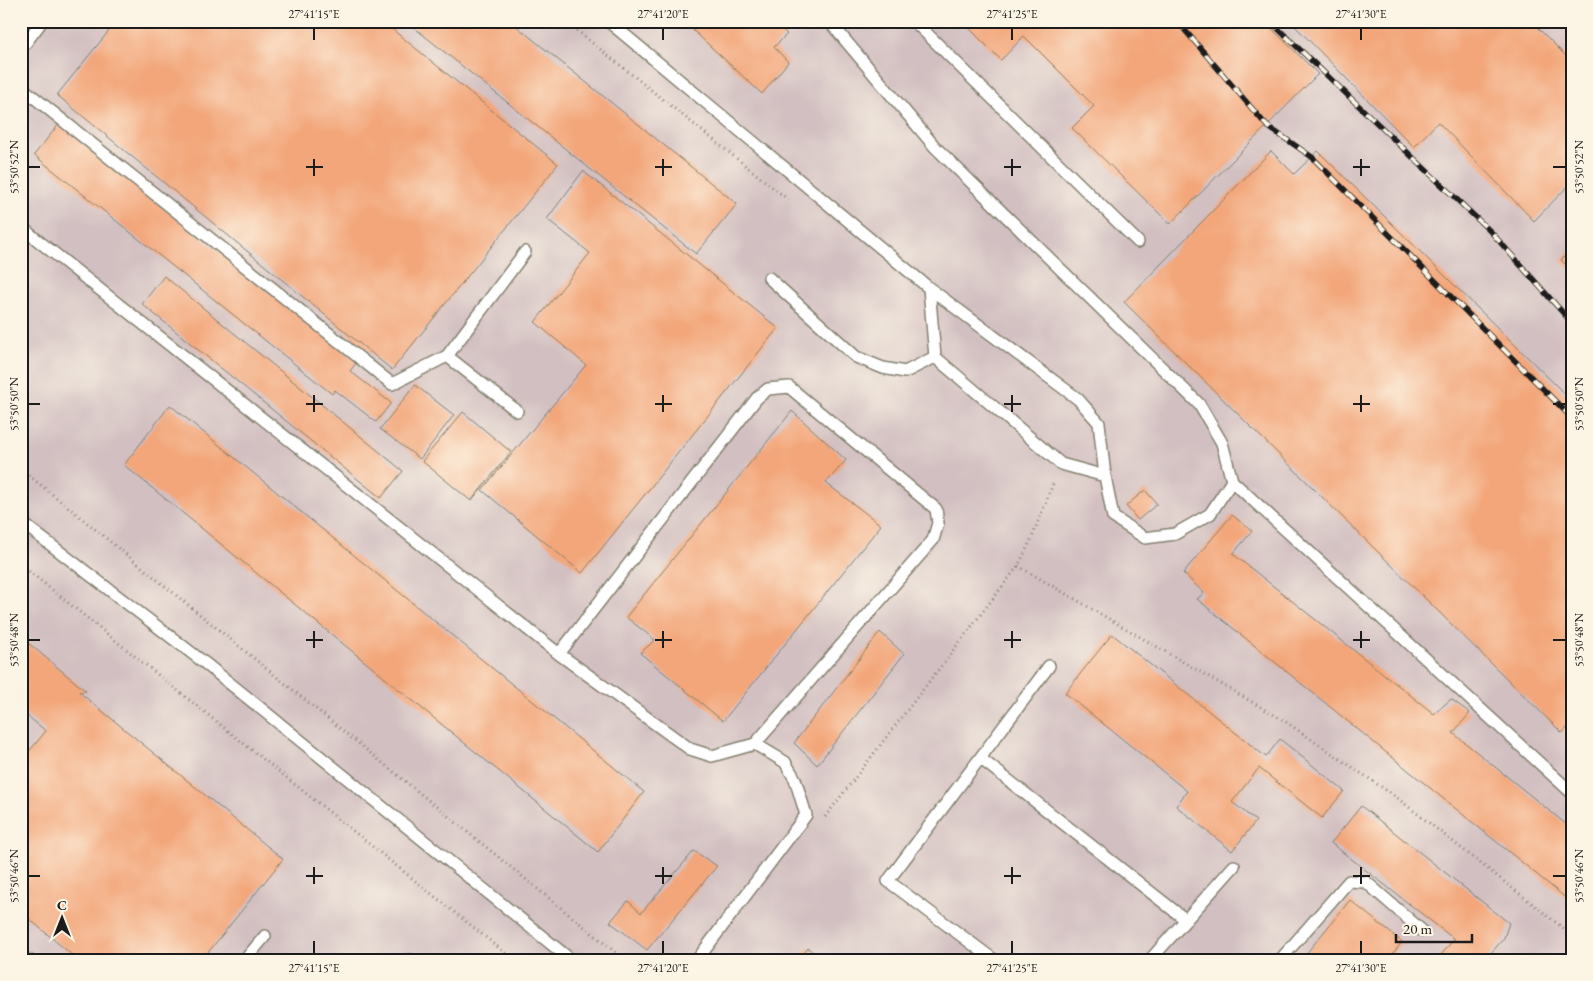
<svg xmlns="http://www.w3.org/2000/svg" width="1593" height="981" viewBox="0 0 1593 981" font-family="'EB Garamond',serif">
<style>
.industrial{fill:#d2bfc1}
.building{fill:#f3a679}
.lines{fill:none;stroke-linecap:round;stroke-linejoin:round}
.service-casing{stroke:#848070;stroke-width:14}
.path{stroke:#848070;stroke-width:3;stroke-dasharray:1 4;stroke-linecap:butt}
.service{stroke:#fff;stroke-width:11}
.rail-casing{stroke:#1c1c1c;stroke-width:5.5}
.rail{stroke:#fcf5e5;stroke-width:4;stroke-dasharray:11;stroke-linecap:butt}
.ticks{fill:none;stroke:#1c1c1c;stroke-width:2}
.neatline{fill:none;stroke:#1c1c1c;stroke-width:2}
.ticks-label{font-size:12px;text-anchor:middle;fill:#1c1c1c}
</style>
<rect width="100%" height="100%" fill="#fcf5e5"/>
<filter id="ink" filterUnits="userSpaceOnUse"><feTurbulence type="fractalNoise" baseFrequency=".02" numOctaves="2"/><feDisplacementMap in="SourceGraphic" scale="10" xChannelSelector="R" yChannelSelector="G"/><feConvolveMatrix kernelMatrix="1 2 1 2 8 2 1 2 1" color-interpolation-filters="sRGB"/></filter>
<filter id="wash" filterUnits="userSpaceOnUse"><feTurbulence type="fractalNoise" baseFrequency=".0096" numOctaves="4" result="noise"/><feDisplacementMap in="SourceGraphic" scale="20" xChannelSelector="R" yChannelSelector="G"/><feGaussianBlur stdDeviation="1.12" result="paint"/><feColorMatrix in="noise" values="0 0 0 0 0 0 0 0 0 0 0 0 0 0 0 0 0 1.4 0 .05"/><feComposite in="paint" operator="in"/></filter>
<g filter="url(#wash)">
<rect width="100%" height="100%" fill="#ebe4c4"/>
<path class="industrial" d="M21 21H1572V960H21Z"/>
<g id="blocks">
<path class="building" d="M117 21H382L558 164 392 370 57 95Z
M406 21H510L737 204 696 254Z
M683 21H773L787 34 774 47 788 62 762 94Z
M962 21H1264L1318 74 1170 224 1072 128 1094 106 1024 36 1001 60Z
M1290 21H1534L1533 23 1572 62V182L1534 221 1438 122 1414 147Z
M59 124 357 362 350 371 391 403 376 422 335 390 332 394 34 155Z
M1271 151 1294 174 1318 151 1572 401V723L1562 733 1124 302Z
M583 171 778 328 582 573 482 490 586 365 535 322 590 253 547 219Z
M1572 249V270L1561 260Z
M164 276 403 471 381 498 142 304Z
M415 385 454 415 420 459 380 429Z
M170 405 644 792 598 852 124 465Z
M792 411 846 460 826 483 881 525 723 721 640 653 655 640 626 617Z
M463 412 511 452 471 501 422 461Z
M1145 490 1157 504 1138 520 1126 506Z
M1232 515 1252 531 1233 554 1434 714 1451 699 1470 713 1453 733 1572 829V903L1197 599 1204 593 1183 573Z
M880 632 904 654 817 765 794 743Z
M1112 634 1266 757 1280 739 1344 791 1322 818 1259 768 1232 802 1256 821 1232 851 1176 806 1187 791 1065 693Z
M21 637 86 691 79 692 283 859 202 960H78L21 912V761L46 731 21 711Z
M1361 806 1509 923 1504 938 1485 960H1437L1454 939 1331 843Z
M694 851 717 866 647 950 610 922 628 901 641 913Z
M1350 900 1402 942 1388 960H1301Z
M808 948 823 960H799Z"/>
</g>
</g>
<g filter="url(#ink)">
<use href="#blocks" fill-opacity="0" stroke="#848070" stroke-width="1"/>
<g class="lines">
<g class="service-casing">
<path id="service" d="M608 21 929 288 1078 399 1099 423 1105 476 1113 517 1145 538 1175 534 1210 514 1232 481 1222 443 1199 404 935 147 829 21
M914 21 1138 242
M21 49 42 21
M21 87 392 384 447 356 525 252
M21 227 559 654 690 749 712 756 755 744 785 762 795 779 806 815 697 960
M769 278 856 357 883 368 905 372 935 357 929 288
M447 356 517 411
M935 357 1061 464 1105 476
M1232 481 1572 793
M21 522 206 664 571 960
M559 654 757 398 768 389 789 387 936 509 938 523 933 540 755 744
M980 758 1186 920
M21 957 29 960
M245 960 265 936
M408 960H410
M994 960 888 881 1049 666
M1150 960 1234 866
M1280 960 1349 881 1366 882 1421 930"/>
</g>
<path class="path" d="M565 21 791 202
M21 469 625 960
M21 565 514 960
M1018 566 1283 720 1396 797 1572 935
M825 817 1018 566 1031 540 1054 481"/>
<use href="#service" class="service"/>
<g class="rail-casing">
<path id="rail" d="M1177 21 1267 126 1312 157 1572 418
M1270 21 1492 233 1572 323"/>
</g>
<use href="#rail" class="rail"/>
</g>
</g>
<path class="ticks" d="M314 28V40M663 28V40M1012 28V40M1361 28V40M314 159V176M663 159V176M1012 159V176M1361 159V176M28 167H40M306 167H323M655 167H672M1004 167H1021M1353 167H1370M1553 167H1566M314 395V412M663 395V412M1012 395V412M1361 395V412M28 404H40M306 404H323M655 404H672M1004 404H1021M1353 404H1370M1553 404H1566M314 631V648M663 631V648M1012 631V648M1361 631V648M28 640H40M306 640H323M655 640H672M1004 640H1021M1353 640H1370M1553 640H1566M314 867V884M663 867V884M1012 867V884M1361 867V884M28 876H40M306 876H323M655 876H672M1004 876H1021M1353 876H1370M1553 876H1566M314 941V954M663 941V954M1012 941V954M1361 941V954"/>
<rect width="1593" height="981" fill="none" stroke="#fcf5e5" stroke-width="55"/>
<g transform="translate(62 918)" stroke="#fcf5e5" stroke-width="4" paint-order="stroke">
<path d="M0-4L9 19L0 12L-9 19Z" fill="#1c1c1c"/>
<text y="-8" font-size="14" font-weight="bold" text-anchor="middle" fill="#1c1c1c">С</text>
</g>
<path d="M1396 934v8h76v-8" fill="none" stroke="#1c1c1c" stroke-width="2.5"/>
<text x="1403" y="934" font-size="15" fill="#1c1c1c" stroke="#fcf5e5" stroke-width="4" paint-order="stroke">20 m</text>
<rect x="28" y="28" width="1538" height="926" class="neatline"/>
<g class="ticks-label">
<text x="314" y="18">27°41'15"E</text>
<text x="663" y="18">27°41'20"E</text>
<text x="1012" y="18">27°41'25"E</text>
<text x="1361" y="18">27°41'30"E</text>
<text transform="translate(14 167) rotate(-90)" y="4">53°50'52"N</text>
<text transform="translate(1579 167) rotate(-90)" y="4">53°50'52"N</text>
<text transform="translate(14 404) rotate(-90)" y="4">53°50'50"N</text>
<text transform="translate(1579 404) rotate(-90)" y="4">53°50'50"N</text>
<text transform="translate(14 640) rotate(-90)" y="4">53°50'48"N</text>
<text transform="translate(1579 640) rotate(-90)" y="4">53°50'48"N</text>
<text transform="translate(14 876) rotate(-90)" y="4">53°50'46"N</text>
<text transform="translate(1579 876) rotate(-90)" y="4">53°50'46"N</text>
<text x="314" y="972">27°41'15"E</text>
<text x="663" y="972">27°41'20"E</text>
<text x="1012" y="972">27°41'25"E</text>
<text x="1361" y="972">27°41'30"E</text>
</g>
</svg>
